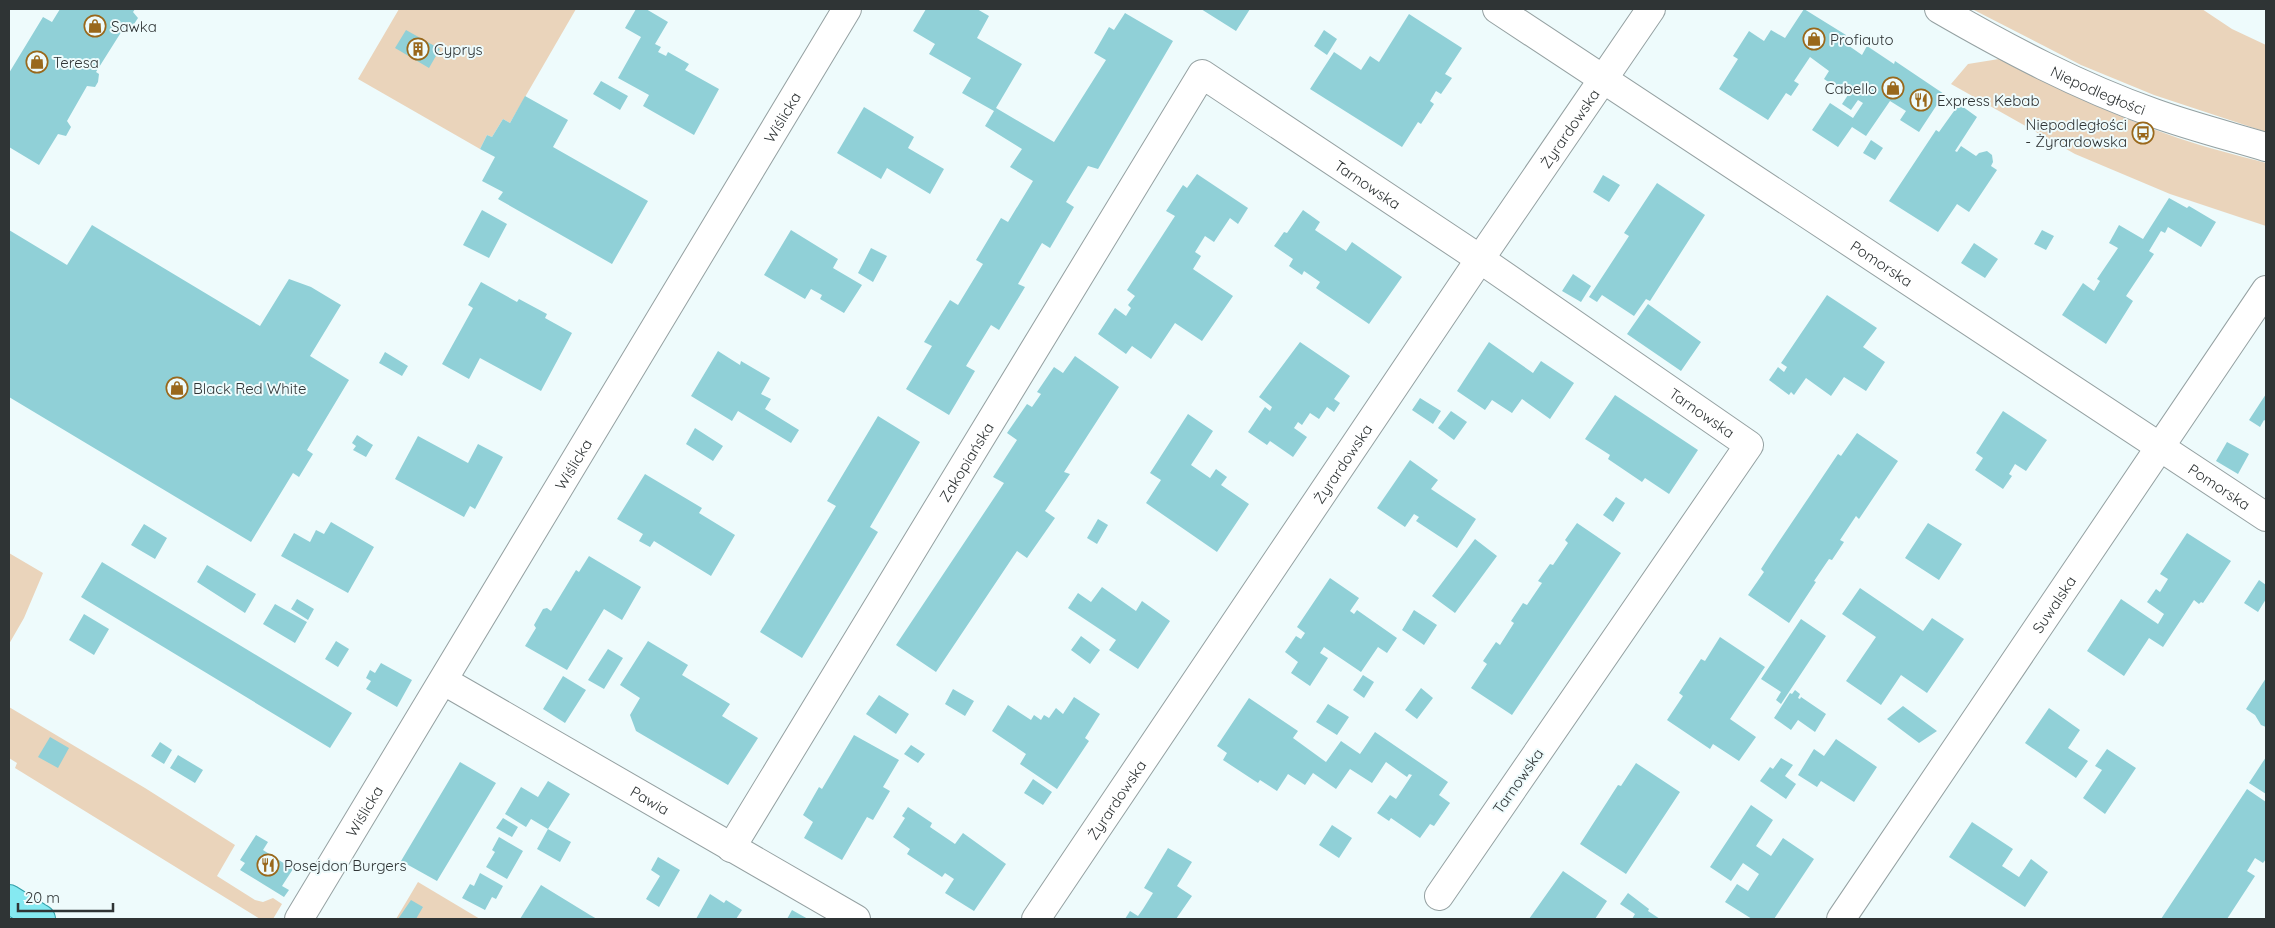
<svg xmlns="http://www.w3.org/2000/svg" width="2275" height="928" viewBox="0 0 2275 928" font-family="Quicksand,sans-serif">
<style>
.green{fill:#ead4bb}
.building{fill:#90d0d7}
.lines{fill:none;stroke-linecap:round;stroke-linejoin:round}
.minor-casing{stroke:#95a1a2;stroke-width:30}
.major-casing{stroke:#32a0a9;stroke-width:30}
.minor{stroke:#fff;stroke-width:28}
.major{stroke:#85e9f1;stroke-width:28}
.labels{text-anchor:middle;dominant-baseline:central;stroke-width:4;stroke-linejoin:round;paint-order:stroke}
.poi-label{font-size:15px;fill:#2f3435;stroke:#eefbfc;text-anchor:start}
.street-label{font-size:15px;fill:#2f3435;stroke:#eefbfc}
</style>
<rect width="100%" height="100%" fill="#eefbfc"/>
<path class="green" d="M399 9H576L510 123 503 119 492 137 487 135 480 149 358 79Z
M1972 9H2202L2232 29 2266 45V132L2154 95 2081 65Z
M1999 59C2057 89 2116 116 2178 138 2207 148 2237 155 2266 163V226L2170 194 2075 154 1951 84 1968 64Z
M9 553 43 573 24 618 9 644Z
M9 707 145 788 235 845 217 876 255 900 263 902 273 898 282 904 273 919H260L15 768 17 763 9 758Z
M418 882 480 919H396Z"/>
<path class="building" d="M60 9H135L133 12 138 18 132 27 125 26 96 72 99 74 98 82 95 87 87 86 67 121 71 127 66 136 58 134 39 165 9 147V73L43 17 52 22Z
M636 9H646L668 22 655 44 661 47 658 52 666 56 668 52 689 64 685 70 719 89 694 135 643 106 649 95 618 78 641 37 625 28Z
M926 9H977L989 16 977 38 1022 64 996 108 1054 142 1106 60 1094 53 1109 27 1114 30 1125 13 1173 41 1098 169 1088 166 1066 202 1074 207 1050 248 1042 243 1018 284 1025 287 999 330 991 325 966 366 975 371 949 415 906 389 932 346 924 342 950 300 958 305 983 264 976 260 1001 218 1008 222 1033 181 1010 167 1022 149 985 126 994 111 962 93 971 78 929 54 935 44 913 31Z
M1201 9H1250L1236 31Z
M1804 9 1846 35 1842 41 1862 55 1867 46 1894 64 1895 61 1944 94 1919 132 1900 120 1906 111 1890 101 1866 136 1852 127 1838 147 1812 130 1830 103 1853 118 1863 103 1858 100 1851 110 1842 104 1848 95 1824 79 1829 71 1810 57 1794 81 1799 84 1791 96 1786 93 1768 120 1719 89 1738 59 1733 56 1749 31 1764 41 1771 30 1785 38Z
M1409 14 1462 48 1445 74 1452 78 1441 94 1436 91 1430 101 1434 104 1421 124 1418 122 1402 147 1310 89 1334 52 1361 70 1370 56 1379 62Z
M406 30 440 49 429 68 395 48Z
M1324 30 1337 39 1327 55 1314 46Z
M601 81 628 96 620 110 593 94Z
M525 96 568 120 553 147 648 201 612 264 498 199 503 192 482 181 495 157 480 149 487 135 492 137 503 119 510 123Z
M1959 104 1977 117 1955 151 1957 152 1961 146 1976 156 1979 153 1987 151 1992 155 1993 162 1991 166 1997 170 1969 212 1957 204 1938 232 1889 201 1936 130 1939 132Z
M864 107 914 137 908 148 944 169 930 194 887 168 881 179 837 153Z
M1871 140 1883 148 1875 160 1863 153Z
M1197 174 1248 208 1238 224 1230 218 1214 242 1205 236 1195 252 1201 256 1193 269 1233 296 1202 341 1175 323 1151 359 1132 346 1126 354 1098 334 1115 308 1126 316 1131 308 1128 305 1135 296 1127 290 1175 216 1166 211 1183 185 1187 188Z
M1603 175 1620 185 1609 202 1593 192Z
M1657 183 1705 215 1650 301 1646 299 1634 316 1602 295 1597 302 1589 297 1629 236 1624 233Z
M2169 198 2187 208 2189 206 2216 222 2201 247 2168 227 2165 233 2161 231 2149 251 2154 254 2126 296 2133 301 2106 344 2062 315 2083 283 2094 291 2100 281 2097 279 2118 248 2109 243 2119 225 2143 239Z
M482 210 507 224 489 258 463 245Z
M1303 210 1320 222 1315 230 1346 251 1352 242 1402 277 1369 324 1316 288 1320 282 1304 271 1302 275 1289 266 1293 259 1274 246 1284 232 1287 233Z
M92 225 260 326 289 279 311 287 341 305 310 356 349 380 307 450 313 454 299 477 293 473 251 542 9 397V230L67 265Z
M791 230 838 259 833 268 862 285 844 313 820 299 822 295 811 289 805 299 764 275Z
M2042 230 2054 236 2046 250 2034 244Z
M1974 243 1998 259 1985 278 1961 263Z
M871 248 887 256 873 282 858 273Z
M1573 274 1591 286 1581 302 1562 291Z
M481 282 517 302 519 299 547 314 545 318 572 333 541 391 480 358 469 379 442 364 473 308 468 305Z
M1827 295 1877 328 1863 347 1885 362 1866 391 1844 377 1831 396 1806 378 1794 395 1791 392 1789 395 1769 380 1778 367 1784 372 1787 367 1781 363Z
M1648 304 1701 342 1681 371 1627 334Z
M1300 342 1350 376 1334 399 1340 403 1334 412 1327 407 1319 419 1310 413 1302 425 1298 422 1294 428 1307 437 1293 457 1270 441 1267 445 1248 432 1265 407 1270 411 1272 407 1259 397Z
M1489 342 1533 373 1541 361 1574 383 1550 419 1522 399 1512 413 1492 400 1485 410 1457 391Z
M718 351 740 365 741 361 770 378 761 394 771 399 765 409 799 430 791 443 738 411 732 421 691 396Z
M385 352 408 366 402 376 379 363Z
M1075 356 1119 387 1064 472 1070 474 1045 511 1055 518 1027 558 1017 551 936 672 896 645 1004 483 993 477 1017 440 1007 433 1027 404 1032 407 1041 394 1037 392 1054 367 1063 373Z
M2266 394V421L2264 420 2260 427 2249 420Z
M1615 395 1698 450 1669 494 1645 478 1642 482 1608 459 1610 455 1585 439Z
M1420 398 1441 411 1433 424 1412 410Z
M1451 411 1467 422 1454 440 1438 428Z
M2003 411 2047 440 2026 471 2015 464 2009 474 2012 476 2003 489 1975 470 1983 458 1976 453Z
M1188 414 1213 431 1191 465 1210 478 1216 469 1227 477 1221 485 1249 504 1217 552 1146 503 1161 480 1150 473Z
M878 416 920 442 870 527 878 532 802 658 760 632 836 506 827 501Z
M695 428 723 446 713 461 686 444Z
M1857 433 1898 461 1859 519 1856 516 1840 540 1844 542 1832 560 1829 559 1814 581 1816 582 1789 623 1748 595 1764 572 1761 569 1772 552 1838 454 1841 456Z
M357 435 373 445 366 457 353 450 356 446 352 443Z
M418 436 468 463 478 444 503 457 475 509 470 506 464 517 395 479Z
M2227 442 2249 454 2238 474 2216 461Z
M1410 460 1438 480 1431 489 1476 519 1457 548 1416 521 1419 517 1414 514 1405 527 1377 508Z
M645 474 702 508 699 513 735 535 711 576 654 541 650 547 639 541 643 534 617 519Z
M1616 497 1625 503 1613 522 1603 515Z
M1098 519 1108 525 1097 544 1087 538Z
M331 522 374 547 348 593 281 556 294 533 310 542 316 530 324 534Z
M1577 523 1621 553 1512 715 1471 688 1487 664 1483 661 1496 642 1500 645 1514 623 1511 621 1523 603 1527 605 1542 583 1538 581 1550 564 1553 565 1568 543 1565 540Z
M1928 523 1962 544 1939 580 1905 558Z
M144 524 167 538 155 559 131 545Z
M2187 533 2231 561 2203 603 2201 602 2199 604 2194 600 2163 647 2149 638 2124 676 2087 651 2121 599 2158 624 2164 614 2147 602 2156 589 2160 592 2168 579 2160 574Z
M1475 539 1497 556 1455 613 1432 596Z
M589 556 641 587 622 620 604 609 567 670 525 646 536 628 534 625 543 609 547 608 551 611 576 570 579 572Z
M102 562 352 713 330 748 81 597Z
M207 565 256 594 245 613 197 582Z
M1330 578 1359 598 1350 611 1354 614 1357 610 1397 638 1387 653 1378 647 1361 672 1324 647 1320 653 1328 658 1310 686 1291 673 1298 662 1285 652 1296 636 1301 639 1305 633 1297 627Z
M2259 580 2266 585V599L2258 612 2244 603Z
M1102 587 1136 611 1142 601 1170 621 1138 669 1109 650 1116 640 1068 608 1078 593 1091 602Z
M1860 588 1923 631 1932 618 1964 639 1927 693 1901 675 1881 705 1846 681 1876 637 1842 614Z
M297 599 314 609 308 620 291 609Z
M275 604 307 622 295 643 263 624Z
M1414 610 1437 625 1424 645 1402 630Z
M84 614 109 629 94 655 69 640Z
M1801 619 1826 636 1781 704 1776 700 1781 692 1761 679Z
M1081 636 1100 650 1090 664 1071 650Z
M1720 637 1765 667 1730 719 1756 737 1739 761 1713 744 1710 749 1667 720 1683 696 1679 693 1701 659 1705 661Z
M336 641 349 649 338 667 325 659Z
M648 641 688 665 682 675 730 704 722 716 758 738 728 785 636 731 630 715 640 698 620 685Z
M608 649 623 658 604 689 588 680Z
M381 663 412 680 397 707 366 689 371 681 366 678 370 670 375 673Z
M1363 675 1374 682 1364 698 1353 690Z
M563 676 586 690 565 723 543 709Z
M2266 678V727L2261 725 2255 715 2246 709Z
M1421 688 1433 698 1417 719 1405 710Z
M953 689 974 701 965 716 945 704Z
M1795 690 1800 694 1798 698 1800 699 1801 697 1826 714 1815 732 1798 720 1791 730 1774 718 1790 693 1792 694Z
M879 695 909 714 896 734 866 714Z
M1074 697 1100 714 1085 738 1089 741 1057 789 1020 764 1026 754 992 731 1008 705 1031 720 1034 715 1041 720 1044 715 1049 718 1056 708 1063 714Z
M1249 698 1298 731 1293 738 1326 762 1341 741 1360 754 1375 732 1448 782 1439 795 1450 803 1434 826 1430 824 1420 838 1391 818 1389 821 1377 813 1390 795 1396 799 1412 775 1409 774 1407 777 1386 762 1372 783 1350 769 1336 789 1313 773 1305 785 1288 774 1277 791 1260 780 1258 783 1223 760 1227 753 1217 746Z
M1328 704 1349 717 1337 735 1316 722Z
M1903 706 1937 731 1919 743 1887 719Z
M2049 708 2080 730 2068 748 2088 761 2076 778 2025 743Z
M854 735 899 760 883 787 890 791 873 820 867 817 842 860 804 838 813 822 803 815 819 787 822 789Z
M50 737 69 748 58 768 38 757Z
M1836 739 1877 767 1854 802 1821 781 1817 787 1798 775 1814 749 1824 756Z
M160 742 172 750 164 764 151 756Z
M911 745 925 754 918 763 904 754Z
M2107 749 2136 768 2105 814 2083 798 2102 770 2095 766Z
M178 755 203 770 195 783 170 768Z
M2266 757V794L2249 783Z
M1781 758 1793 765 1785 776 1796 784 1786 799 1760 781 1770 767 1773 769Z
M460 762 496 783 437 881 401 861Z
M1636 763 1680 792 1626 874 1580 844 1618 785 1621 786Z
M1033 779 1052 792 1043 805 1024 793Z
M548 781 570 794 548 829 531 819 526 827 505 814 521 787 538 797Z
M2247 789 2266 802V859L2263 863 2255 858 2247 871 2255 876 2227 919H2161Z
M1751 805 1773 820 1756 846 1771 856 1783 838 1814 859 1774 919H1752L1725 902 1737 884 1748 891 1759 874 1743 863 1731 881 1710 867Z
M908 807 932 823 930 827 955 844 963 833 1006 864 974 911 945 893 954 879 945 873 942 877 907 854 910 849 893 837 905 818 902 816Z
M503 818 518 827 512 837 496 828Z
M1972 822 2013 849 2002 866 2019 877 2031 859 2048 872 2025 907 1949 857Z
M1332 825 1352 838 1339 858 1319 845Z
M548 829 571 842 560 862 537 849Z
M256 835 268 842 263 850 293 869 282 886 289 890 284 897 240 870 245 863 240 860Z
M499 837 523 851 507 879 486 867 495 852 492 850Z
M1168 848 1192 862 1177 886 1192 896 1176 919H1125L1130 911 1138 916 1143 909 1153 893 1144 888Z
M658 857 680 870 659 907 646 899 660 876 651 870Z
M1563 871 1607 901 1595 919H1529Z
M480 873 503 886 496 899 492 897 485 910 462 898 470 884 474 886Z
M541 885 590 915 597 919H520Z
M1628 893 1649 909 1648 911 1660 919H1632L1635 914 1620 904Z
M710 894 724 903 726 900 742 910 736 919H696Z
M411 900 423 907 416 919H398Z
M792 910 808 919H787Z"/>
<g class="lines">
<g class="minor-casing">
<g id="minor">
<path id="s1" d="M1497 9 2266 517"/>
<path id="s2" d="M1939 9C2008 49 2078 86 2154 113 2190 126 2229 136 2266 147"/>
<path id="s3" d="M444 681 856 919"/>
<path id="s4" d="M731 848 1202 74 1480 259 1749 445 1439 896"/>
<path id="s5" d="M299 919 847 9"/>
<path id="s6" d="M1036 919 1480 259 1651 9"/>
<path id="s7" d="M1841 919 2266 290"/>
</g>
</g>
<g class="major-casing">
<path id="major" d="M9 899 41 919"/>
</g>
<use href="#minor" class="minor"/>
<use href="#major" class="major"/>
</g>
<defs>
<g id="shop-ring" transform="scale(1.125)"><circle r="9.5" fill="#eefbfc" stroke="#99681b" stroke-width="1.5"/><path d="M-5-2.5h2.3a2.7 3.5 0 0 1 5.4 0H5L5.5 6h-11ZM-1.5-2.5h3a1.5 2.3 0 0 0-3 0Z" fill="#99681b"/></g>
<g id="building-ring" transform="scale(1.125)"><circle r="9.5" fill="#eefbfc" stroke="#99681b" stroke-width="1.5"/><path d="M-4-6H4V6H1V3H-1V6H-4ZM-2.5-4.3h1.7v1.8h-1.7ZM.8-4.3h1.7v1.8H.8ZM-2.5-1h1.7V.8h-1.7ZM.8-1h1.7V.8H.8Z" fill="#99681b"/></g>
<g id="restaurant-ring" transform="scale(1.125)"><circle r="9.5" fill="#eefbfc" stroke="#99681b" stroke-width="1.5"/><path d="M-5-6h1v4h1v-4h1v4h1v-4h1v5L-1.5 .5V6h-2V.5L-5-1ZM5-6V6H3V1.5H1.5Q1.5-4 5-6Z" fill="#99681b"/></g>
<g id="bus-ring" transform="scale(1.125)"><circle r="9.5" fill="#eefbfc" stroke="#99681b" stroke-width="1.5"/><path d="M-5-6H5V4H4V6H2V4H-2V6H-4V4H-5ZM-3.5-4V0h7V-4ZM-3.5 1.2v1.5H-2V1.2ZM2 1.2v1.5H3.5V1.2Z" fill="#99681b"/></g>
</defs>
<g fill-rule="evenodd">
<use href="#shop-ring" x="95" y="26"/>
<use href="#shop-ring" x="1814" y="39"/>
<use href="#building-ring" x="418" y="49"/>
<use href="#shop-ring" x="37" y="62"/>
<use href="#shop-ring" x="1893" y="88"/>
<use href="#restaurant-ring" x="1921" y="100"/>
<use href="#bus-ring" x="2143" y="133"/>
<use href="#shop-ring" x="177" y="388"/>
<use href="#restaurant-ring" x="268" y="865"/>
</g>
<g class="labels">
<g class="poi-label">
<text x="111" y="26">Sawka</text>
<text x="1830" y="39">Profiauto</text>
<text x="434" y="49">Cyprys</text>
<text x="53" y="62">Teresa</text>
<text x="1877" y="88" text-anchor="end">Cabello</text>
<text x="1937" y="100">Express Kebab</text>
<text x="2127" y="124" text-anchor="end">Niepodległości<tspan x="2127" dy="17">- Żyrardowska</tspan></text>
<text x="193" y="388">Black Red White</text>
<text x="284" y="865">Posejdon Burgers</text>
</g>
<g class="street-label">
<text stroke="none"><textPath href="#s2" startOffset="179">Niepodległości</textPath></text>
<text stroke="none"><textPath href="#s5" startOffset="936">Wiślicka</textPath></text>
<text stroke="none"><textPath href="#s6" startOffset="954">Żyrardowska</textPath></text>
<text stroke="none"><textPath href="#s4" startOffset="1105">Tarnowska</textPath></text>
<text stroke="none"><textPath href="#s1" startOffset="461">Pomorska</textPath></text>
<text stroke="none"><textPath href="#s4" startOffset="1510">Tarnowska</textPath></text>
<text stroke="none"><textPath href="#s4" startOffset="452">Zakopiańska</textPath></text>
<text stroke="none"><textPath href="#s6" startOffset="549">Żyrardowska</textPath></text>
<text stroke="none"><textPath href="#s5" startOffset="531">Wiślicka</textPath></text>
<text stroke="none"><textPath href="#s1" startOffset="866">Pomorska</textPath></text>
<text stroke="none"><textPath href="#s7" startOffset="380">Suwalska</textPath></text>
<text transform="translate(1518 781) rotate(-55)">Tarnowska</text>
<text stroke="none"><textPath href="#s6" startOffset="144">Żyrardowska</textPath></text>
<text stroke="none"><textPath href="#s3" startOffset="238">Pawia</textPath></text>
<text stroke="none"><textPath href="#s5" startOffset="126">Wiślicka</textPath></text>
</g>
</g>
<rect width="2275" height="928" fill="none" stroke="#2f3435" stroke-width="20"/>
<path d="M18 903v8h95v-8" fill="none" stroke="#2f3435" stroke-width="2.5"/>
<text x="25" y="903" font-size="15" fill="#2f3435" stroke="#eefbfc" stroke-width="4" paint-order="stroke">20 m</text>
</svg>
